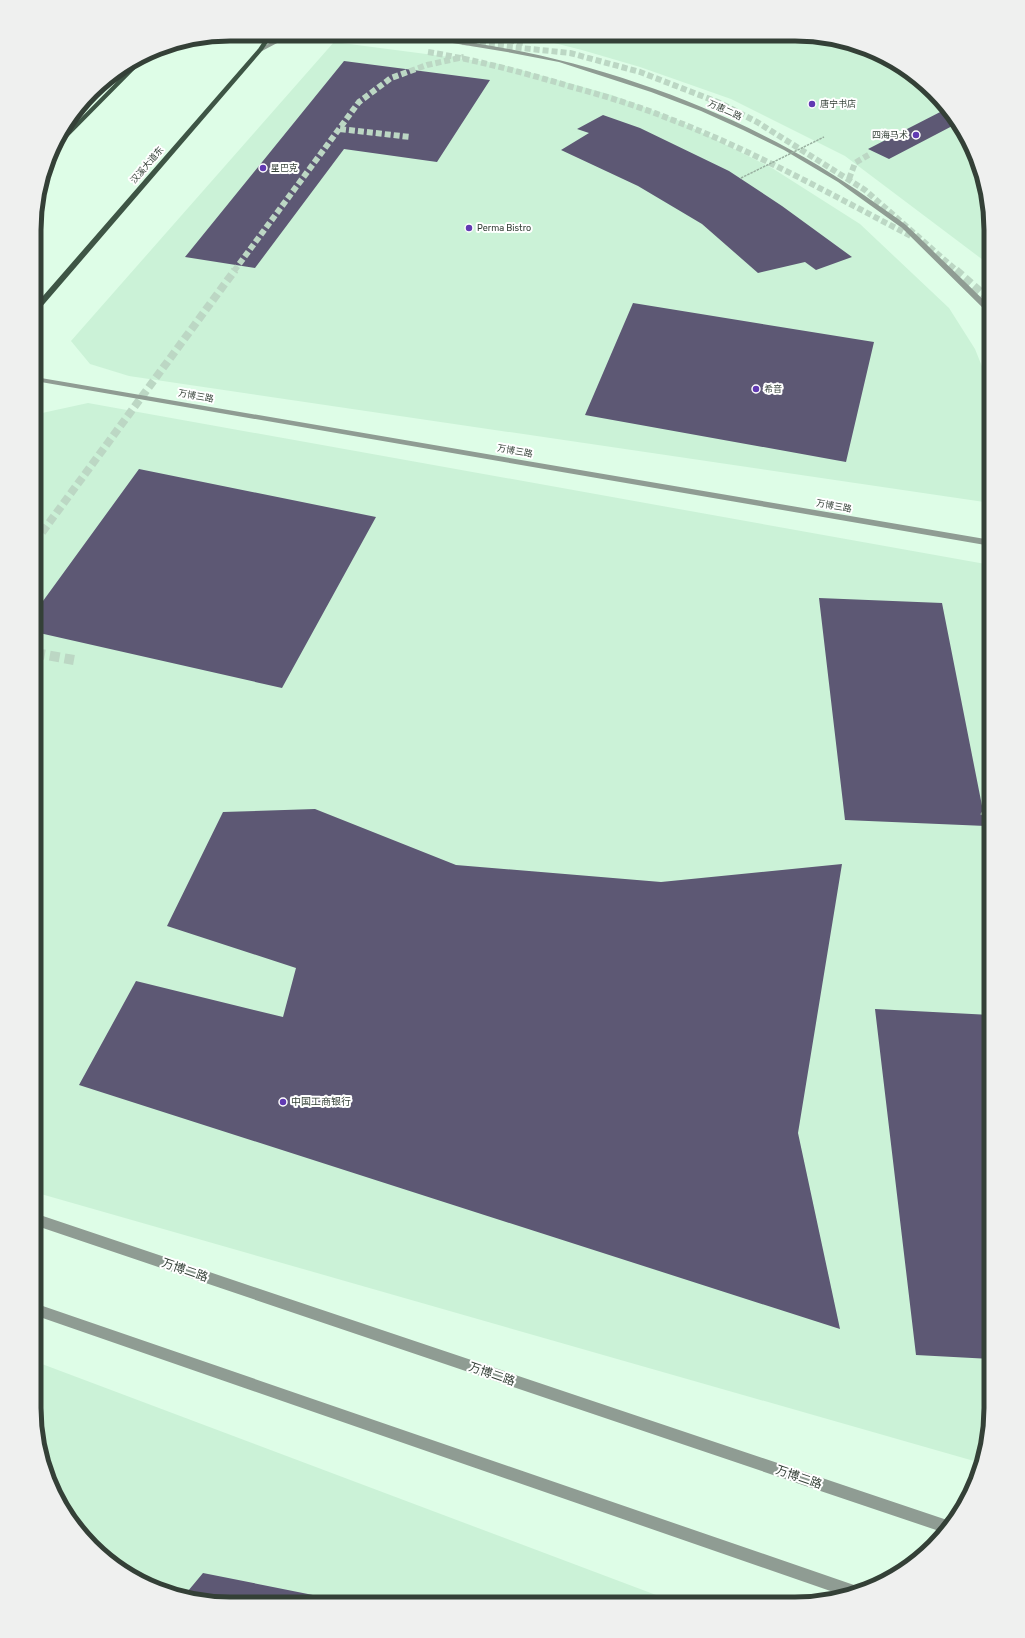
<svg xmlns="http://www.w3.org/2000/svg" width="1025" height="1638" viewBox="0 0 1025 1638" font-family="Rubik,'Noto Sans SC',sans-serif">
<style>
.built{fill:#cbf2d7}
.building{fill:#5d5874}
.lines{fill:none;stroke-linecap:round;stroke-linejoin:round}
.minor-tunnel-far2{stroke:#bcd7c4;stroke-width:6;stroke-dasharray:6 3;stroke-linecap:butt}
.minor-tunnel-far1{stroke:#bcd7c4;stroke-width:8;stroke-dasharray:8 4;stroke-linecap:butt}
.minor-tunnel{stroke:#bcd7c4;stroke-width:10;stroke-dasharray:10 5;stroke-linecap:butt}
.minor{fill:#8f9c93;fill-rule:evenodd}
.major{fill:#3e5545;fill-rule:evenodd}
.path-bridge{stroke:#99b0a0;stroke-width:1.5;stroke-dasharray:2.5 1;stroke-linecap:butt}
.poi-dot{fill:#613ab2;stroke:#fff;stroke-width:1.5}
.labels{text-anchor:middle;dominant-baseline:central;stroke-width:4;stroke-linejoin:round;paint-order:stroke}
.far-poi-label{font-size:9px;fill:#344037;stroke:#fff;text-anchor:start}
.far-street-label{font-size:9px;fill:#344037;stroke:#fff}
.poi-label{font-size:10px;fill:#344037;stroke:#fff;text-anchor:start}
.near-street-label{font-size:12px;fill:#344037;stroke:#fff}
.rim{fill:none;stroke:#344037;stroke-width:5}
</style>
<rect width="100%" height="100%" fill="#defde7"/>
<path class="built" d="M522 35 821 36 870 49 915 75 951 111 976 155 991 230V266L845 156 731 99 640 67 582 50Z
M334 42 495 63 612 95 675 119 772 168 860 224 949 308 975 349 991 389V503L129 376 90 364 71 341Z
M88 403 991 565V1421L981 1463 34 1192 35 417 42 413Z
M34 1361 680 1604 204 1602 155 1589 110 1563 74 1527 49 1483 34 1408Z"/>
<path class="building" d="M344 61 490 80 437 162 344 149 255 268 185 257Z
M948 108 958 123 889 159 868 149Z
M603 115 640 128 729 171 782 206 852 257 816 270 805 262 758 273 702 224 638 186 561 150 589 133 577 129Z
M633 303 874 342 846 462 585 415Z
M139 469 376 517 282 688 35 632V612Z
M819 598 942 603 986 826 845 820Z
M315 809 456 865 661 882 842 864 798 1133 840 1329 79 1085 136 981 283 1017 296 968 167 926 223 812Z
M875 1009 991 1015V1359L916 1355Z
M203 1573 348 1602V1603L204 1602 183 1597Z"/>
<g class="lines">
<path class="minor-tunnel-far2" d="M386 34 436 39
M431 35 468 40
M482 35 523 43
M198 40 222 39 241 34
M462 42 570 53 640 72 720 103 757 122 865 190 957 271
M428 52C477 60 525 73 572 87 605 96 638 106 670 119 754 151 834 196 913 237
M340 129 410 137
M849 179 855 163 870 154
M234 271 359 102 391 78 427 65 464 57"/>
<path class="minor-tunnel-far1" d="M956 270 991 301
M35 542 235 270"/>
<path class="minor-tunnel" d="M35 653 74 660
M983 810 991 815"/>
<path class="minor" d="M296 34H306L279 42 262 51 257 50 275 40Z
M398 34C423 35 449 40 474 43 611 64 758 119 871 200 882 208 895 216 906 225 916 234 926 244 935 253 954 271 972 289 991 307V313H988L902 228 838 182 784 150 743 130 701 111 651 92 559 62 507 52Z
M35 377 991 540V546L35 381Z
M34 1213 950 1521 954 1522 945 1533 34 1225Z
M34 1303 854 1585 859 1587 861 1591 842 1595 34 1315Z"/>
<path class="major" d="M268 34H274L262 51 39 310H36V304L258 49Z
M149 53V55L54 151 52 152 54 145 139 59Z"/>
<path class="path-bridge" d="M741 178 824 137"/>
</g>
<g class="poi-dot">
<circle cx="812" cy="104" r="4"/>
<circle cx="916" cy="135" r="4"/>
<circle cx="263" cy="168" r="4"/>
<circle cx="469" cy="228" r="4"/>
<circle cx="756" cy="389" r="4"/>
<circle cx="283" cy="1102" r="4"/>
</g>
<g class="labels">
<g class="far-poi-label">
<text x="820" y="104">唐宁书店</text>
<text x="908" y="135" text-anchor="end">四海马术</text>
<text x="271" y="168">星巴克</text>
<text x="477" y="228">Perma Bistro</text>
<text x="764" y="389">希音</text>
</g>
<g class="far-street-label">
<text transform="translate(725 110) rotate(24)">万惠二路</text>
<text transform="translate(147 165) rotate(-49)">汉溪大道东</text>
<text transform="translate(196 396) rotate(10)">万博三路</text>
<text transform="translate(515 451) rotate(10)">万博三路</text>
<text transform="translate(834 506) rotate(10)">万博三路</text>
</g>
<g class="poi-label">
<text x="291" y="1102">中国工商银行</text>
</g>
<g class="near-street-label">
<text transform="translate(185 1270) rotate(19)">万博二路</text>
<text transform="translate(492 1374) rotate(19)">万博二路</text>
<text transform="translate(799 1477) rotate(19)">万博二路</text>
</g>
</g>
<path d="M0 0H1025V1638H0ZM230 41H795A189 189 0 0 1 984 230V1408A189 189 0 0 1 795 1597H230A189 189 0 0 1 41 1408V230A189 189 0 0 1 230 41Z" fill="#eff0ef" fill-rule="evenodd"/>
<path class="rim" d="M230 41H795A189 189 0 0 1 984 230V1408A189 189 0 0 1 795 1597H230A189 189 0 0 1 41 1408V230A189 189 0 0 1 230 41Z"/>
</svg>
